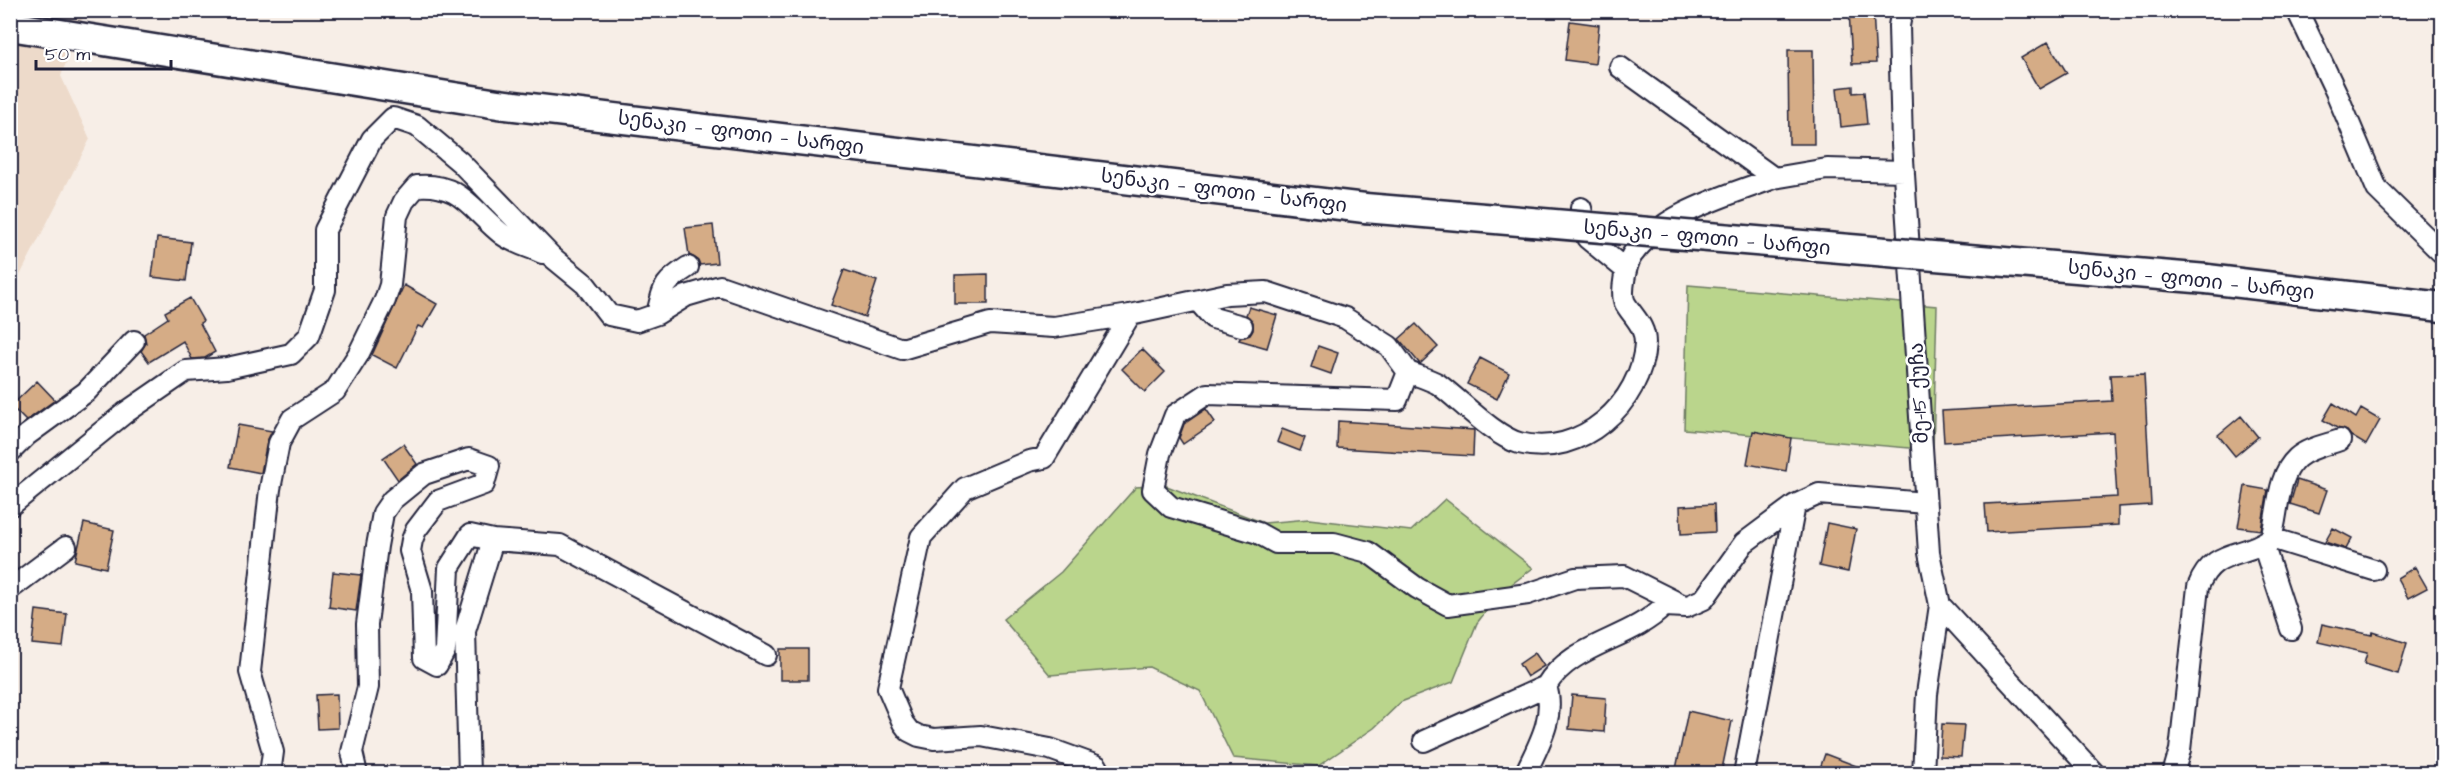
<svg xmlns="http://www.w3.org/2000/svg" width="2453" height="784" viewBox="0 0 2453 784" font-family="'Architects Daughter','Noto Sans Georgian',sans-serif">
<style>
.built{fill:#eddaca}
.green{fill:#bad58c;stroke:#6e7c64;stroke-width:1.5}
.building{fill:#d5ac86;stroke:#22223b;stroke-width:1.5}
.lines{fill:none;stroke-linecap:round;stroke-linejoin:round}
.minor-casing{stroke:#22223b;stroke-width:24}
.highway-casing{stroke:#22223b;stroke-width:33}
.minor{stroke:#fff;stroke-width:20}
.highway{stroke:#fff;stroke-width:28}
.highway-bridge-casing{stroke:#22223b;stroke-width:33;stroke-linecap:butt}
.highway-bridge{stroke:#fff;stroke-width:28}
.labels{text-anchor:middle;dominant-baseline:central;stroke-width:5;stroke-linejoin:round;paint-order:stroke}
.street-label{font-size:20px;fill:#22223b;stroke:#fff}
</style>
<rect width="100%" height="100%" fill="#f7eee7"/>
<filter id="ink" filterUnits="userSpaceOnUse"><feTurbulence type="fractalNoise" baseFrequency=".0167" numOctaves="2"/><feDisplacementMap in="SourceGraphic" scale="12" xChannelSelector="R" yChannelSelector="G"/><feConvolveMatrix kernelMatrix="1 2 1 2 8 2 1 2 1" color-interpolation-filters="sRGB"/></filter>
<g filter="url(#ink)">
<path class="built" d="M11 11H85L61 76 90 139 11 293Z"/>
<path class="green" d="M1688 285 1937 306 1933 450 1684 429Z
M1164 485 1264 523 1309 519 1411 531 1445 499 1533 568 1500 593 1477 623 1453 682 1401 702 1374 728 1318 766 1233 758 1200 691 1149 667 1050 675 1003 619 1061 572 1136 487Z"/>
<path class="building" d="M1849 10H1873L1876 63 1852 64Z
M1570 21 1599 25 1595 64 1565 60Z
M2048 42 2067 73 2039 89 2021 58Z
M1788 50H1813L1814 144H1789Z
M1853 86V93L1864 92 1867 124 1841 127 1837 88Z
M713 225 717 263 700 265 698 260 689 255 685 228Z
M157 238 191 242 186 281 152 277Z
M844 270 877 281 865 317 831 305Z
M988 274V304H955V275Z
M404 285 437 304 423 328 418 326 397 368 372 355Z
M190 298 203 321 200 323 215 352 205 358 192 359 183 341 149 362 141 351 146 343 144 334 168 318 165 312Z
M1249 307 1277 315 1267 348 1239 340 1240 338 1250 335 1253 330V322L1246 315Z
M1416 324 1438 347 1420 364 1399 339Z
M1318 346 1338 353 1331 374 1311 367Z
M1142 349 1165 372 1145 392 1122 369Z
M1480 358 1509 373 1497 399 1467 384Z
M2144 374 2151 505 2118 507V525L1987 532 1985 504 2117 497 2113 432 1944 442 1942 411 2112 401 2110 375Z
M37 381 55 400 26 421 11 406Z
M2333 403 2356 418 2361 409 2380 420 2366 445 2351 436 2347 431 2337 428 2323 420Z
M1206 409 1215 422 1183 444 1179 438 1184 424Z
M2241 416 2258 437 2235 456 2218 435Z
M1338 421 1474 430 1473 456 1337 448Z
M238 425 272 431 267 441 261 473 230 467Z
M1282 429 1305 438 1300 451 1277 442Z
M1753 431 1791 438 1786 471 1747 464Z
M403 444 417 464 398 480 383 458Z
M2297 480 2327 490 2319 513 2290 504Z
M2245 486 2268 490 2261 530 2238 527Z
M1714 504 1715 532 1681 534 1680 506Z
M84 523 114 530 106 568 75 561Z
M1827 523 1856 529 1848 572 1819 566Z
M2333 528 2352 538 2346 549 2325 542Z
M2415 567 2427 588 2408 598 2397 578Z
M333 572 361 575 356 611 329 607Z
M36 610 67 614 63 647 32 644Z
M2322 624 2372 635 2373 632 2407 643 2398 674 2364 664 2367 653 2318 642Z
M780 649H808V680H780Z
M1535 653 1544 666 1527 677 1519 664Z
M337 694 338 728 318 729 316 695Z
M1572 695 1606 698 1604 732 1569 729Z
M1688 711 1732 721 1721 774H1675Z
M1942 724 1964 725 1961 757 1940 756Z
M1825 754 1872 772V774H1818Z"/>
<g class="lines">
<g class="minor-casing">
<path id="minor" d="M1902 10 1899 26 1902 144 1929 553 1940 605 1927 694 1923 774
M2297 10 2336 92 2377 189 2442 253
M1620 67 1774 178 1827 169 1904 171
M1581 208 1587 238 1626 270
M1198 301 1213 318 1242 326
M657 314C664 286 663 283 688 267
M1408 372C1418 376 1429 379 1438 384 1460 400 1494 436 1519 443 1580 459 1642 403 1645 343 1645 325 1633 317 1625 303 1620 293 1626 264 1632 255 1665 211 1725 197 1774 178
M10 452 27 435 86 392 134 341
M10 506 125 413 186 371 227 368 291 354 309 336 325 290V230L372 139 393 118 417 126 460 162 552 257 585 284 609 315 637 321 657 314 686 296 720 286 902 349 990 323 1054 327 1130 315 1227 294 1266 292 1345 318 1389 346 1408 372 1397 400 1207 394 1175 415 1160 454 1153 490 1171 507 1258 533 1276 543H1334L1368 552 1417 588 1448 605 1528 594 1575 578 1624 576 1686 607 1704 599 1744 543 1795 505
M2271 538 2374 570
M493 540 560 545 766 655
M2263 544 2291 629
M10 589 66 547
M1940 605 2095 774
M1424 741 1546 686C1570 644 1631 640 1664 606L1686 607
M270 774 273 752 250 672 270 489 279 443 292 419 335 391 358 355 385 300 390 285 397 216 404 201 417 186C461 182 472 211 503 235 514 243 529 247 542 253
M357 774 352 752 368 687 367 624 377 546 383 513 392 500 424 474 469 459 489 466 484 484 438 501 416 530 412 540 410 551 422 591 424 658 437 665 445 650 449 568 470 535 493 540 465 631 469 774
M1101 774 1097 766 1050 749 981 736 934 739 919 736 909 731 903 723 888 688 921 537 965 488 1029 461 1044 458 1130 315
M1525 774C1538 746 1556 717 1546 686
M1744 774 1795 505 1819 494 1925 503
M2173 774 2180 750 2198 587C2213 547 2243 559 2271 538 2279 513 2276 477 2297 458 2308 448 2326 445 2340 440"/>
</g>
<g class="highway-casing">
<path id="highway" d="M10 26 498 104 1365 208
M2207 279 2442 307"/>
</g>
<use href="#minor" class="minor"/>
<use href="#highway" class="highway"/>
<g class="highway-bridge-casing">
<path id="highway-bridge" d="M1365 208 2207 279"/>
</g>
<use href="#highway-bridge" class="highway-bridge"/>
</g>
</g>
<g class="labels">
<g class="street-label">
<text transform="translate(741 133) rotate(7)">სენაკი — ფოთი — სარფი</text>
<text transform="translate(1224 191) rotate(7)">სენაკი — ფოთი — სარფი</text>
<text transform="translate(1707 238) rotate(5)">სენაკი — ფოთი — სარფი</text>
<text transform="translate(2191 280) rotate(6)">სენაკი — ფოთი — სარფი</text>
<text transform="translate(1919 393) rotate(-93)">მე-15 ქუჩა</text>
</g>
</g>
<rect width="2453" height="784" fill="none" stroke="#fff" stroke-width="36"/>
<rect x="18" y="18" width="2417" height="748" fill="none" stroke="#22223b" stroke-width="2" filter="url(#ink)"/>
<path d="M36 60v9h135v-9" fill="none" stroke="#22223b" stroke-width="3"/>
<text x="45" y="60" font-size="18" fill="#22223b" stroke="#ffffff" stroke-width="4.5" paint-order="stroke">50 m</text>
</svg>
